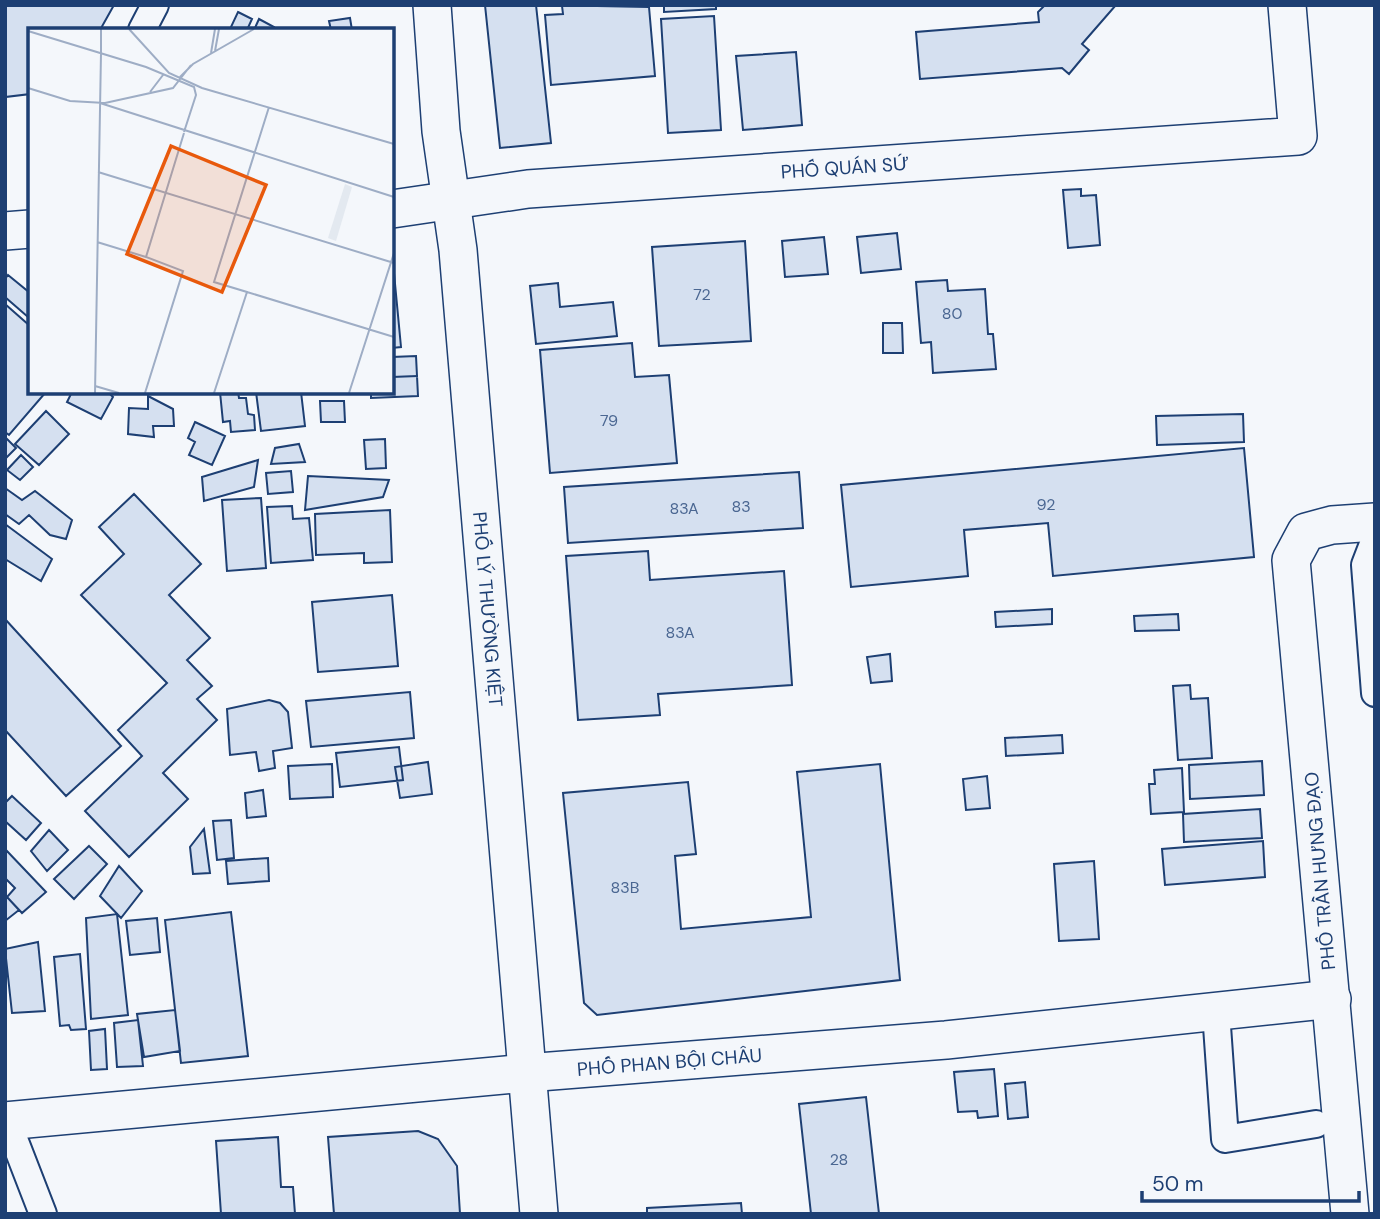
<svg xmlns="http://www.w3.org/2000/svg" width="1380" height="1219" viewBox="0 0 1380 1219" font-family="'DM Sans',sans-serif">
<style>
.building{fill:#d5e0f0;stroke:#1d3f73;stroke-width:2}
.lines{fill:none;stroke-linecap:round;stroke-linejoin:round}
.street-casing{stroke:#1d3f73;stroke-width:30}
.secondary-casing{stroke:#1d3f73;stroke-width:40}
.street{stroke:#f4f7fb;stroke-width:26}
.secondary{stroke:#f4f7fb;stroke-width:37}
.labels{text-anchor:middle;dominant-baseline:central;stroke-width:5;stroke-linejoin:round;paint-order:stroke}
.number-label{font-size:16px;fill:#4b6792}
.street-label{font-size:19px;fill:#1d3f73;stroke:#f4f7fb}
.inset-road{fill:none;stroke:#9eadc5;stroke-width:2}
.view{fill:#e8590c;fill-opacity:0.15;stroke:#e8590c;stroke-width:3.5}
.inset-edge{fill:none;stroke:#1d3f73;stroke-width:3.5}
</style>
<rect width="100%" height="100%" fill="#f4f7fb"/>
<path class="building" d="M5 5H114L100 30H30V94L5 97Z
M485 5H536L551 143 500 148Z
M545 5 649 7 655 76 551 85 545 15 563 14 562 6Z
M664 5H716V9L664 12Z
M1045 5H1116L1082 44 1089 50 1069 74 1062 68 920 79 916 32 1039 22 1038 12Z
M238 12 252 19 247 30 230 29Z
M714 16 721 130 668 133 661 19Z
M350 18 352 30H331L329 21Z
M259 19 274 27 273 30H254Z
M796 52 802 125 743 130 736 56Z
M1081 189V196L1096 195 1100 245 1068 248 1063 190Z
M897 233 901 269 861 273 857 237Z
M824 237 828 274 785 277 782 241Z
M745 241 751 341 659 346 652 247Z
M392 252 401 347 392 348Z
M8 275 30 293 28 317 5 297V279Z
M947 280 948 291 985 289 988 334H993L996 369 933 373 931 342 921 343 916 282Z
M558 283 560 307 613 302 617 336 536 344 530 286Z
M5 304 30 326V392H46L9 435 5 432Z
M883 323H902L903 353H883Z
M632 343 635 377 669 375 677 463 550 473 540 350Z
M416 356 417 376 392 377V357Z
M417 376 418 396 371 398V392H392V377Z
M72 392H108L113 397 101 419 67 402Z
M220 392H238L239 398H246L248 414 254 415 255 430 231 432 230 421 223 422Z
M256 392H301L305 426 261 431Z
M148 396 173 409 174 426H153L154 437 128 434 129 408 148 409Z
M320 401H344L345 422H321Z
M46 411 69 434 39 465 15 444Z
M1243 414 1244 442 1157 445 1156 416Z
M195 422 225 436 212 465 189 455 195 442 188 438Z
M5 437 16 448 5 459Z
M385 439 386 468 366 469 364 440Z
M299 444 305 462 271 464 275 448Z
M1244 448 1254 557 1053 576 1048 523 964 530 968 576 851 587 841 485Z
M21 455 33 467 20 480 7 470Z
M258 460 254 487 204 501 202 477Z
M291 471 293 492 268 494 266 473Z
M799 472 803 528 568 543 564 487Z
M308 476 389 480 383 497 305 510Z
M5 488 22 500 35 491 72 520 66 539 50 535 29 515 19 524 5 514Z
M134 494 201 564 169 595 210 638 187 660 212 686 197 699 217 720 163 773 188 799 129 857 85 811 142 756 118 730 167 683 81 595 124 554 99 527Z
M261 498 266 568 227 571 222 500Z
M292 506 293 519 309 518 313 560 271 563 267 507Z
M390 510 392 562 364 563V553L316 555 315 514Z
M5 524 52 559 41 581 5 559Z
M648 551 650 580 784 571 792 685 658 694 660 715 578 720 566 556Z
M392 595 398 666 318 672 312 602Z
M1052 609V624L996 627 995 612Z
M1178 614 1179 630 1135 631 1134 616Z
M5 619 121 746 66 796 5 730Z
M890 654 892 681 871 683 867 657Z
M1190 685 1191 699 1208 698 1212 758 1178 760 1173 686Z
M410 692 414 738 311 747 306 701Z
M269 700 280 703 288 712 292 748 273 751 275 768 259 771 256 752 230 755 227 709Z
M1062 735 1063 753 1006 756 1005 738Z
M399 747 403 780 340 787 336 753Z
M1262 761 1264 795 1190 799 1189 765Z
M428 762 432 794 400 798 395 767Z
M332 764 333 797 290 799 288 766Z
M880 764 900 980 597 1015 584 1003 563 793 688 782 696 854 675 856 681 929 811 917 797 772Z
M1182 768 1184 812 1151 814 1149 784H1155L1154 770Z
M987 776 990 808 966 810 963 779Z
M263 790 266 816 247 818 245 793Z
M12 796 41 823 26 840 5 821V803Z
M1260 809 1262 838 1184 842 1183 814Z
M231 820 234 858 217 860 213 821Z
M204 829 210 873 193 874 190 847Z
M49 830 68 850 47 871 31 851Z
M1263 841 1265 877 1165 885 1162 849Z
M89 846 107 864 74 899 54 879Z
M6 850 46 892 22 913 7 897 15 888 5 878Z
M268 858 269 881 228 884 226 861Z
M1094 861 1099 939 1059 941 1054 864Z
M119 866 142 891 121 918 100 896Z
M7 897 19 910 5 921V899Z
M231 912 248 1056 181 1063 165 920Z
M117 914 128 1015 91 1019 86 918Z
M157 918 160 952 130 955 126 921Z
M38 942 45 1011 12 1013 5 949Z
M80 954 86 1029 71 1030 69 1025 60 1026 54 957Z
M175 1010 180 1051 144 1057 137 1014Z
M138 1020 143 1066 117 1067 114 1023Z
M105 1029 107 1069 91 1070 89 1031Z
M994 1069 998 1116 978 1118 977 1111 958 1112 954 1072Z
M1025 1082 1028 1117 1008 1119 1005 1084Z
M866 1097 879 1214H811L799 1104Z
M418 1131 438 1139 457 1166 460 1214H334L328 1137Z
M278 1137 281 1187H293L295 1214H221L216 1141Z
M741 1203 742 1214H647V1208Z"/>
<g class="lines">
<g class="street-casing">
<path id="street" d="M142 30 155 5
M1375 539 1365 565 1375 693
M1216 1012 1225 1139 1316 1124
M7 1121 43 1214"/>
</g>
<g class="secondary-casing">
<g id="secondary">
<path id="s1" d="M432 5 441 131 458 250 539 1214"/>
<path id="s2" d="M392 209 528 189 1298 136 1287 5"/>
<path d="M5 231 30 229"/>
<path id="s3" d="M5 1121 526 1073 946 1040 1332 999"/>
<path d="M1350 1214 1291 560 1306 532 1332 525 1375 522"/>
</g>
</g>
<use href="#street" class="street"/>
<use href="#secondary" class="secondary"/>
</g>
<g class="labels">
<g class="number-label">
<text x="702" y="294">72</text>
<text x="952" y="313">80</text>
<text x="609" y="420">79</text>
<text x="1046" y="504">92</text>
<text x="741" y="506">83</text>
<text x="684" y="508">83A</text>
<text x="680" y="632">83A</text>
<text x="625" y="887">83B</text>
<text x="839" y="1159">28</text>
</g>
<g class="street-label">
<text stroke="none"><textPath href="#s2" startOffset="455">PHỐ QUÁN SỨ</textPath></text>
<text stroke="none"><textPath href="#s1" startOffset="607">PHỐ LÝ THƯỜNG KIỆT</textPath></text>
<text transform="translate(1320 871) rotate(-95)">PHỐ TRẦN HƯNG ĐẠO</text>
<text stroke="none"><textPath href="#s3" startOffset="667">PHỐ PHAN BỘI CHÂU</textPath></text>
</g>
</g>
<g transform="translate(28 28)">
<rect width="366" height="366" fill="#f4f7fb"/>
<path d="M317 156 324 159 308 213 300 210Z" fill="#e3e9f0"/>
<path class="inset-road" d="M101 1 141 45 174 60 366 116M0 3 118 39 166 59 168 67 156 104M187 23 191 1M73 25V1M183 25 187 1M152 49 165 36 226 1M0 60 42 73 77 75 145 60 163 37M122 64 135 47M72 75 366 169M70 144 366 235M69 214 118 229M219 264 366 309M67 358 91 365M67 365 73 25M117 365 155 243 118 229 156 105M186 365 219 264 186 254 241 79M321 365 366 225"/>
<path class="view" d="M143 118 238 157 194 264 99 226Z"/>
<rect width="366" height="366" class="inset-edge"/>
</g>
<rect width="1380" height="1219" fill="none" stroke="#1d3f73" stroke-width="14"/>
<path d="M1142 1191v10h217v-10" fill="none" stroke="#1d3f73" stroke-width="3.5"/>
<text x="1152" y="1191" font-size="21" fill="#1d3f73" stroke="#f4f7fb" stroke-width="5" paint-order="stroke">50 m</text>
</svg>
